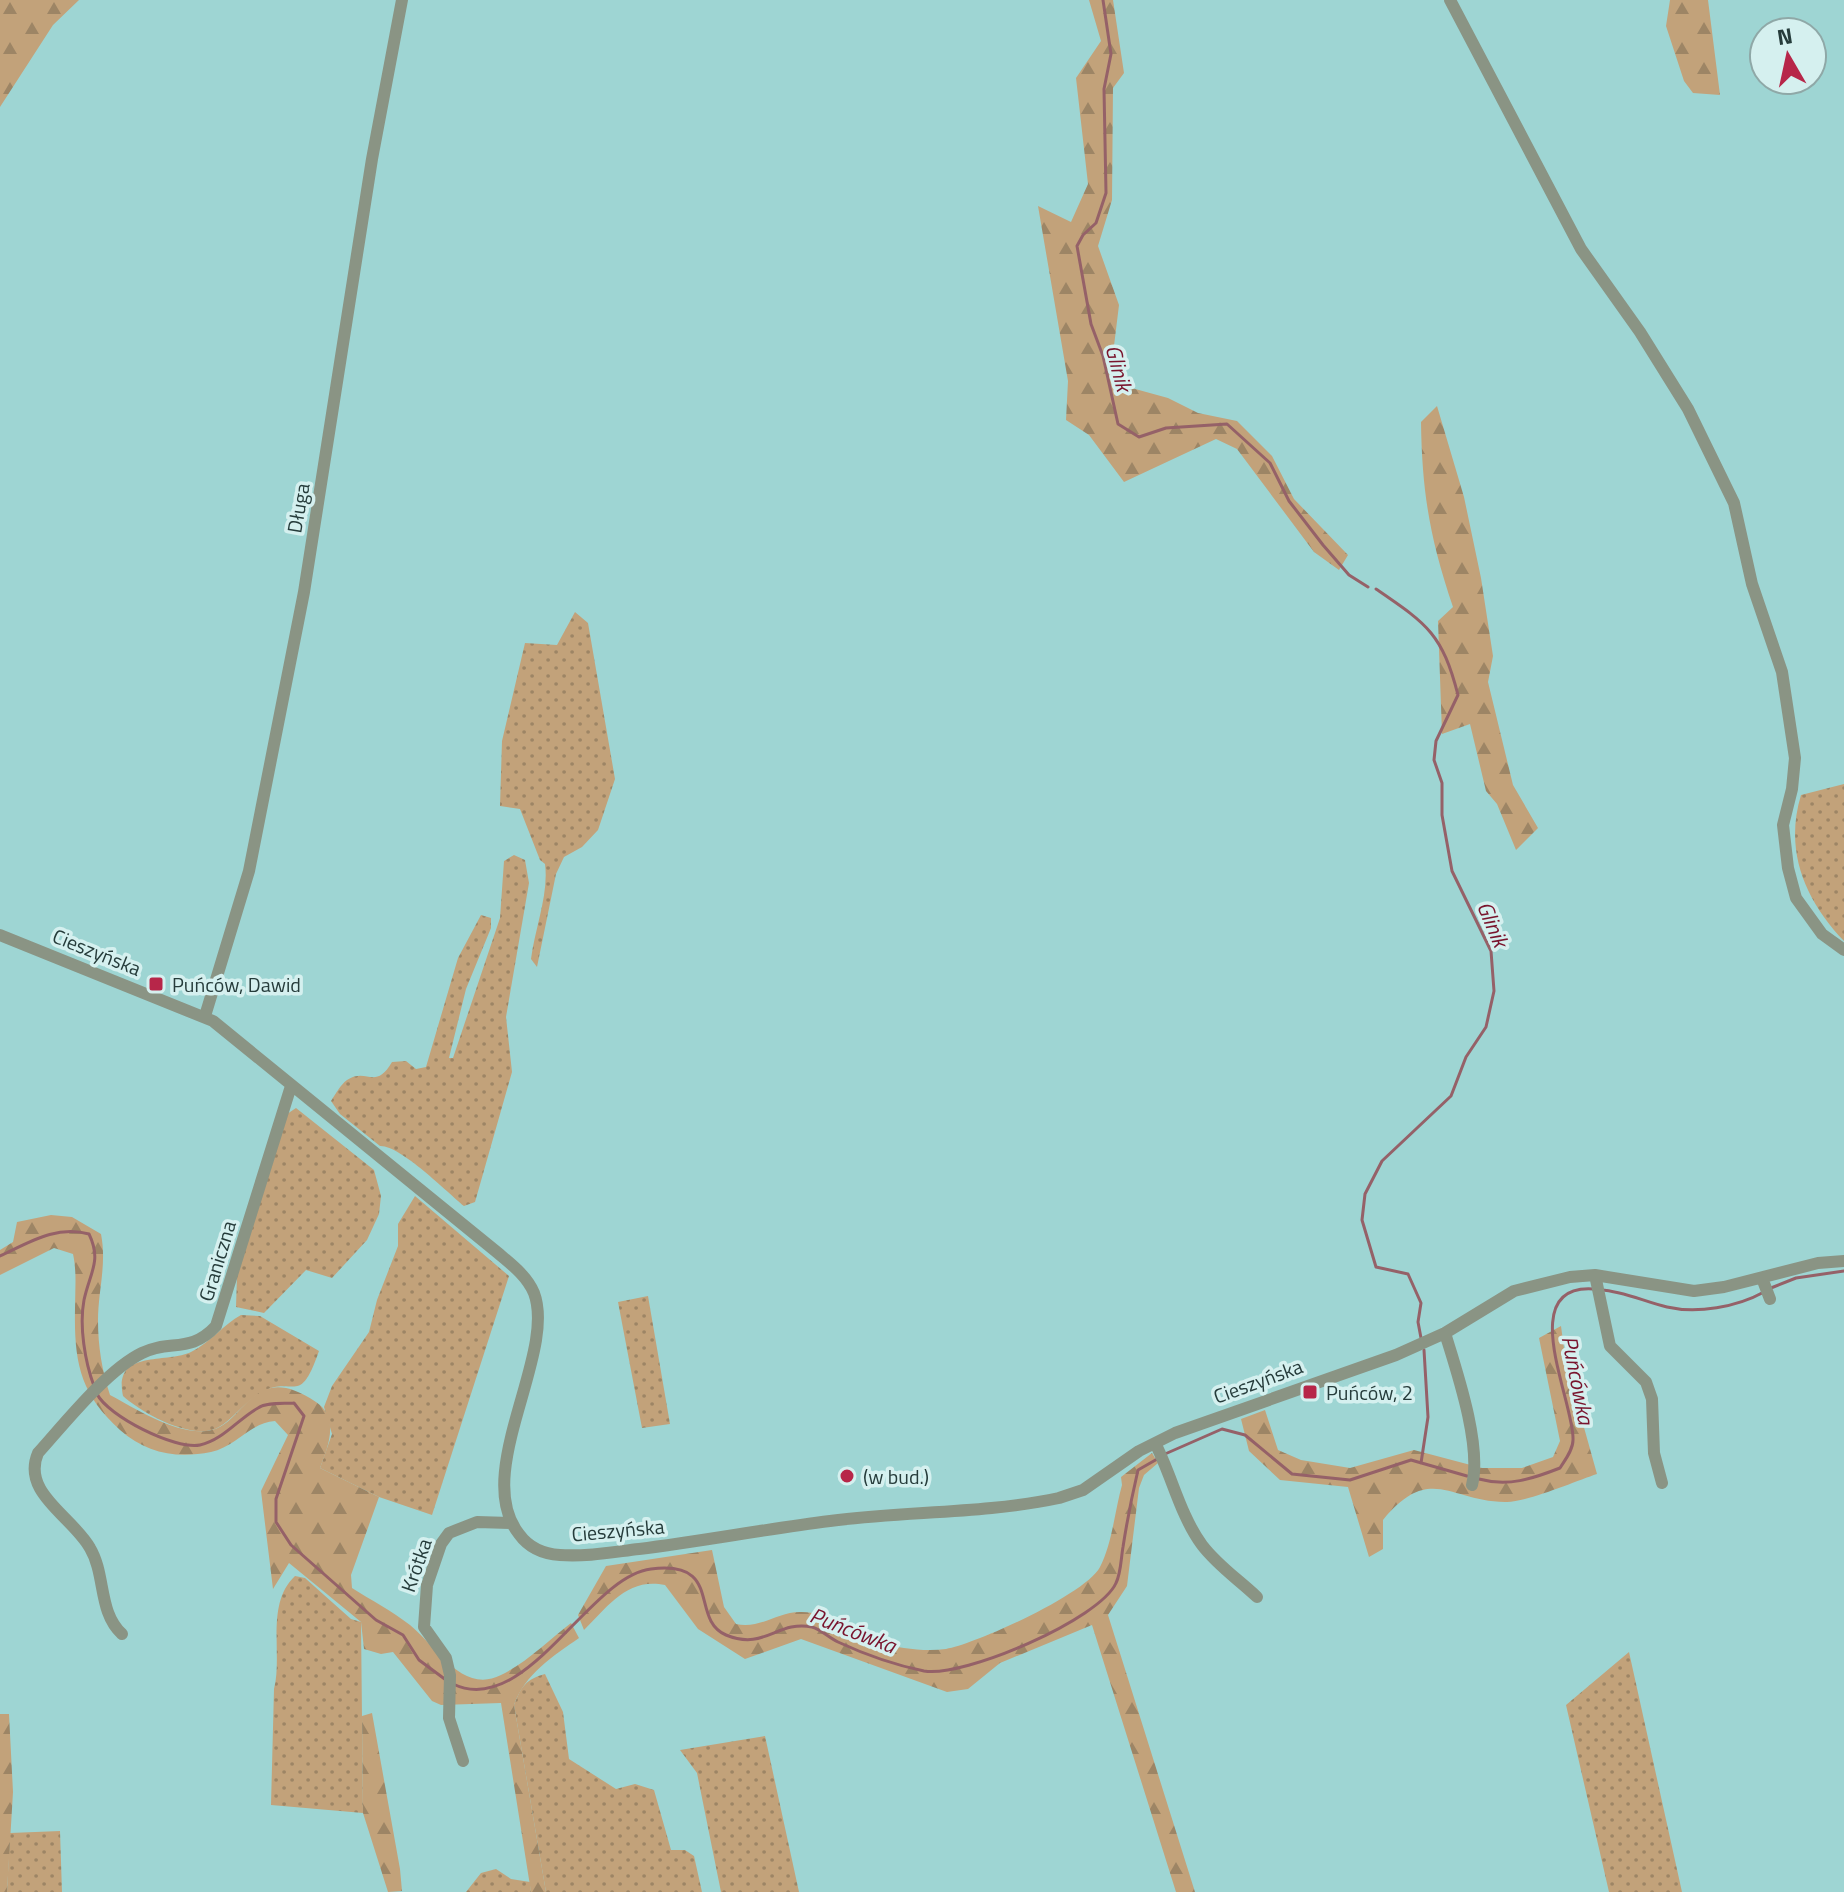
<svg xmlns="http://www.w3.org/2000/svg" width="1844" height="1892" viewBox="0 0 1844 1892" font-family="'Titillium Web',sans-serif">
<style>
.grass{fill:url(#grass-dots)}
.forest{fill:url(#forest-firs)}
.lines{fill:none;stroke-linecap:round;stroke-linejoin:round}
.stream{stroke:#956168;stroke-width:3}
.minor{stroke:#8a9484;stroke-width:12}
.poi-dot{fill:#b72649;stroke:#d5f0ef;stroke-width:3}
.labels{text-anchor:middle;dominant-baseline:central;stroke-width:7;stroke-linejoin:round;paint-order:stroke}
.street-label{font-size:20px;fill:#263c3b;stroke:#d5f0ef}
.poi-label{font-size:20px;fill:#263c3b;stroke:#d5f0ef;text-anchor:start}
.water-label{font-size:22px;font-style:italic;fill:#79142d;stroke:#d5f0ef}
</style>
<defs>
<pattern id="grass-dots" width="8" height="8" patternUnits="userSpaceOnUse" patternTransform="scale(2)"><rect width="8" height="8" fill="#c2a27a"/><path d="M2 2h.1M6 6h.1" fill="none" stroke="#9d8565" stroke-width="1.8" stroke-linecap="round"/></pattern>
<pattern id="forest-firs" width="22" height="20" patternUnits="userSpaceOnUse" patternTransform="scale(2)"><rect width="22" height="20" fill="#c2a27a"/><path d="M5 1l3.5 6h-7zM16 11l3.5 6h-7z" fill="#9d8565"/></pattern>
</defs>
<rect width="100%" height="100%" fill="#9ed5d3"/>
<path class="grass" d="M575 612 588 623 615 779 598 830 582 847 564 857 556 874 537 967 531 959C535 928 549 894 545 864L540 860 520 809 500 806 502 741 525 643 557 645Z
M1844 784V941C1805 900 1784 851 1801 795Z
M514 855 525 860 529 883 506 1017 512 1072 475 1202 464 1206C447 1192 400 1145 380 1146L340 1114 331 1101C335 1095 341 1084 347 1080 367 1067 375 1091 392 1062L406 1061 416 1069 426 1067 458 958 481 915 491 918V928L466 989 449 1058H453L500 918 504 861Z
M296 1108 374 1170 381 1196 379 1214 367 1240 332 1278 306 1270 264 1313 236 1307 237 1276 287 1114Z
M415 1196 509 1276 432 1515 379 1497 320 1468 332 1434 324 1407 332 1386 369 1332 377 1300 398 1246V1224Z
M648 1296 670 1424 642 1428 618 1302Z
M241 1315 260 1316 319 1351C299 1409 294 1374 262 1392 245 1401 234 1418 219 1427 193 1442 142 1413 123 1396 113 1349 166 1364 191 1352 211 1342 224 1324 241 1315Z
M295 1576 305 1578 351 1619 361 1622 363 1813 271 1805 274 1689C283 1655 265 1604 295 1576Z
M1629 1652 1682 1892H1609L1566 1705Z
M545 1674 563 1712 569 1759 616 1789 635 1784 654 1790 671 1850H685L694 1856 702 1892H546L514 1705C521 1687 526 1679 545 1674Z
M765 1736 799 1892H721L697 1773 680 1750Z
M60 1831 62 1892H7L10 1833Z
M496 1869 511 1879 530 1882 531 1892H466L481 1873Z"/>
<path class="forest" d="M0 0H79L53 25 0 107Z
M1089 0H1113L1124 73 1113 88 1112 200 1098 246 1119 305 1113 354 1128 387 1168 398 1198 413 1237 421 1272 456 1294 499 1348 555 1339 570 1314 552 1237 449 1216 439 1124 482 1089 435 1066 420 1068 381 1038 206 1071 222 1088 184 1076 78 1101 41Z
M1670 0H1708L1720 95 1693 93 1684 81 1666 26Z
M1437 406 1464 497 1481 578 1493 656 1488 682 1513 785 1538 828 1516 850 1497 804 1486 791 1470 724 1442 734 1438 621 1453 607C1430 539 1422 493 1421 422Z
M51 1215 72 1217 101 1234C107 1265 98 1290 98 1321 98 1346 102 1371 110 1395 136 1409 175 1434 206 1431 245 1429 250 1357 316 1402 340 1418 328 1447 320 1468L379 1497 351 1575 352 1588C371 1600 392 1611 410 1625 435 1645 462 1695 501 1675 526 1663 549 1640 571 1623L579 1638C553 1656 525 1674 514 1705L546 1892H531L501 1703 441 1705 432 1701 393 1652 381 1654 364 1649 361 1622 289 1563 273 1589 261 1491 288 1435 275 1421C251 1422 236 1447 211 1452 176 1459 146 1453 120 1430 80 1394 74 1362 75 1309 75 1291 77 1272 73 1254L54 1248 0 1275V1250L13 1242 17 1222Z
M1561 1326 1566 1363 1597 1474C1576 1481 1527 1502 1507 1502 1451 1503 1431 1462 1383 1520V1549L1369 1557 1348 1487 1280 1480 1249 1451 1241 1419 1265 1410 1278 1450 1301 1460 1350 1468 1414 1450 1482 1468H1522L1553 1457 1560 1441 1539 1338Z
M1152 1453 1158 1463 1144 1475 1139 1488 1127 1586 1108 1615 1195 1892H1176L1092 1625 1000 1663 968 1689 947 1692 801 1639 745 1659 698 1629 665 1585C628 1577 608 1606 584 1630L578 1615 606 1566 712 1550 724 1607 736 1624C761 1629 777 1612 800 1612 829 1611 853 1635 879 1643 900 1648 924 1652 946 1649 976 1644 1086 1594 1100 1567 1112 1544 1115 1510 1122 1485L1121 1477Z
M372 1713 400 1869 402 1891 388 1892 363 1813 362 1716Z
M0 1714H9L13 1792 7 1892H0Z"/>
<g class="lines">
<path class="stream" d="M1103 0 1111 54 1104 89 1106 193 1096 223 1083 235 1077 246 1091 324 1103 356 1118 424 1139 437 1166 428 1227 424 1270 463 1289 501 1323 545 1349 575 1368 587
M1376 589C1427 624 1442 633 1458 695L1436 741 1434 760 1442 783V815L1452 871 1491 951 1494 991 1486 1027 1466 1057 1451 1096 1382 1161 1365 1194 1362 1220 1376 1267 1408 1274 1421 1303 1418 1322 1421 1338
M0 1256C30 1242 56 1225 89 1234 102 1261 90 1272 84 1300 79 1326 85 1362 94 1386
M1771 1288 1796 1278 1844 1271
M1601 1290C1623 1291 1645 1302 1667 1307 1697 1314 1737 1307 1764 1292
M97 1394C108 1416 175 1450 200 1445 223 1440 238 1419 258 1408 267 1402 284 1404 294 1403L304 1416 276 1499V1522L291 1545 376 1620 403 1635 419 1660 446 1680
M1165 1454 1222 1429 1245 1435 1292 1474 1350 1480 1411 1460 1467 1476
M1421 1463 1428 1417 1424 1350
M1479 1479C1508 1487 1532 1479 1560 1468 1565 1460 1573 1450 1573 1440 1575 1404 1514 1284 1593 1289
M453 1684C526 1719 589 1576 651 1569 724 1560 689 1619 726 1635 765 1651 777 1620 812 1627 822 1630 829 1638 838 1642 866 1655 895 1665 924 1671 964 1678 1100 1619 1116 1583 1121 1573 1121 1558 1123 1547 1127 1521 1132 1496 1138 1470L1159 1458"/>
<path class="minor" d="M1450 0 1581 249 1640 332 1688 409 1734 503 1752 584 1782 672 1795 758 1792 789 1783 825 1788 868 1796 898 1822 934 1844 950
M0 935 213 1021 498 1253C511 1264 527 1276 534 1293 557 1354 471 1474 519 1534 529 1548 544 1554 560 1555 586 1557 613 1552 639 1549 703 1541 766 1529 830 1521 906 1511 984 1514 1059 1498L1083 1490 1139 1451 1175 1433 1396 1355 1445 1333 1514 1291 1570 1277 1595 1275 1694 1291 1724 1287 1818 1263 1844 1261
M205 1016 249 871 304 592 372 159 402 0
M1595 1275 1610 1346 1646 1382 1652 1399 1654 1453 1662 1483
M1762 1278 1770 1299
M1445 1333C1457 1372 1482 1446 1472 1485
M1155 1443C1172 1476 1180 1515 1202 1545 1218 1566 1238 1579 1257 1597
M122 1634C98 1612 106 1575 90 1548 72 1516 21 1493 38 1453 65 1423 107 1370 142 1353 170 1339 190 1354 216 1326L291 1086
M463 1761 449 1718 450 1675 446 1658 424 1627 427 1585 441 1544 449 1533 477 1522 511 1523"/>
</g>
<g class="poi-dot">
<rect x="148" y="976" width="16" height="16" rx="4"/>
<rect x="1302" y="1384" width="16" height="16" rx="4"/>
<circle cx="847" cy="1476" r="8"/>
</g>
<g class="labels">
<g class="street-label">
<text transform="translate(298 508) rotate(-80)">Długa</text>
<text transform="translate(97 952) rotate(22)">Cieszyńska</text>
<text transform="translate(217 1261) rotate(-73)">Graniczna</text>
<text transform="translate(1258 1381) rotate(-20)">Cieszyńska</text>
<text transform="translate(618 1530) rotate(-5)">Cieszyńska</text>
<text transform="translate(416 1565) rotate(-71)">Krótka</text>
</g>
<g class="poi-label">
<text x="172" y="984">Puńców, Dawid</text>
<text x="1326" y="1392">Puńców, 2</text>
<text x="863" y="1476">(w bud.)</text>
</g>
<g class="water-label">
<text transform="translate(1119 368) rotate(75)">Glinik</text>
<text transform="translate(1493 924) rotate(67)">Glinik</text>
<text transform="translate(1578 1380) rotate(79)">Puńcówka</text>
<text transform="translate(853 1630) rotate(21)">Puńcówka</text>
</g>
</g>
<g transform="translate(1788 56) rotate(351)"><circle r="38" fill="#d5f0ef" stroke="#8fa8a7" stroke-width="2"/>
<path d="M0-6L14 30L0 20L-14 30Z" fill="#b72649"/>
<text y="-12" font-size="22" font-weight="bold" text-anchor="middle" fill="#263c3b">N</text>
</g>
</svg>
